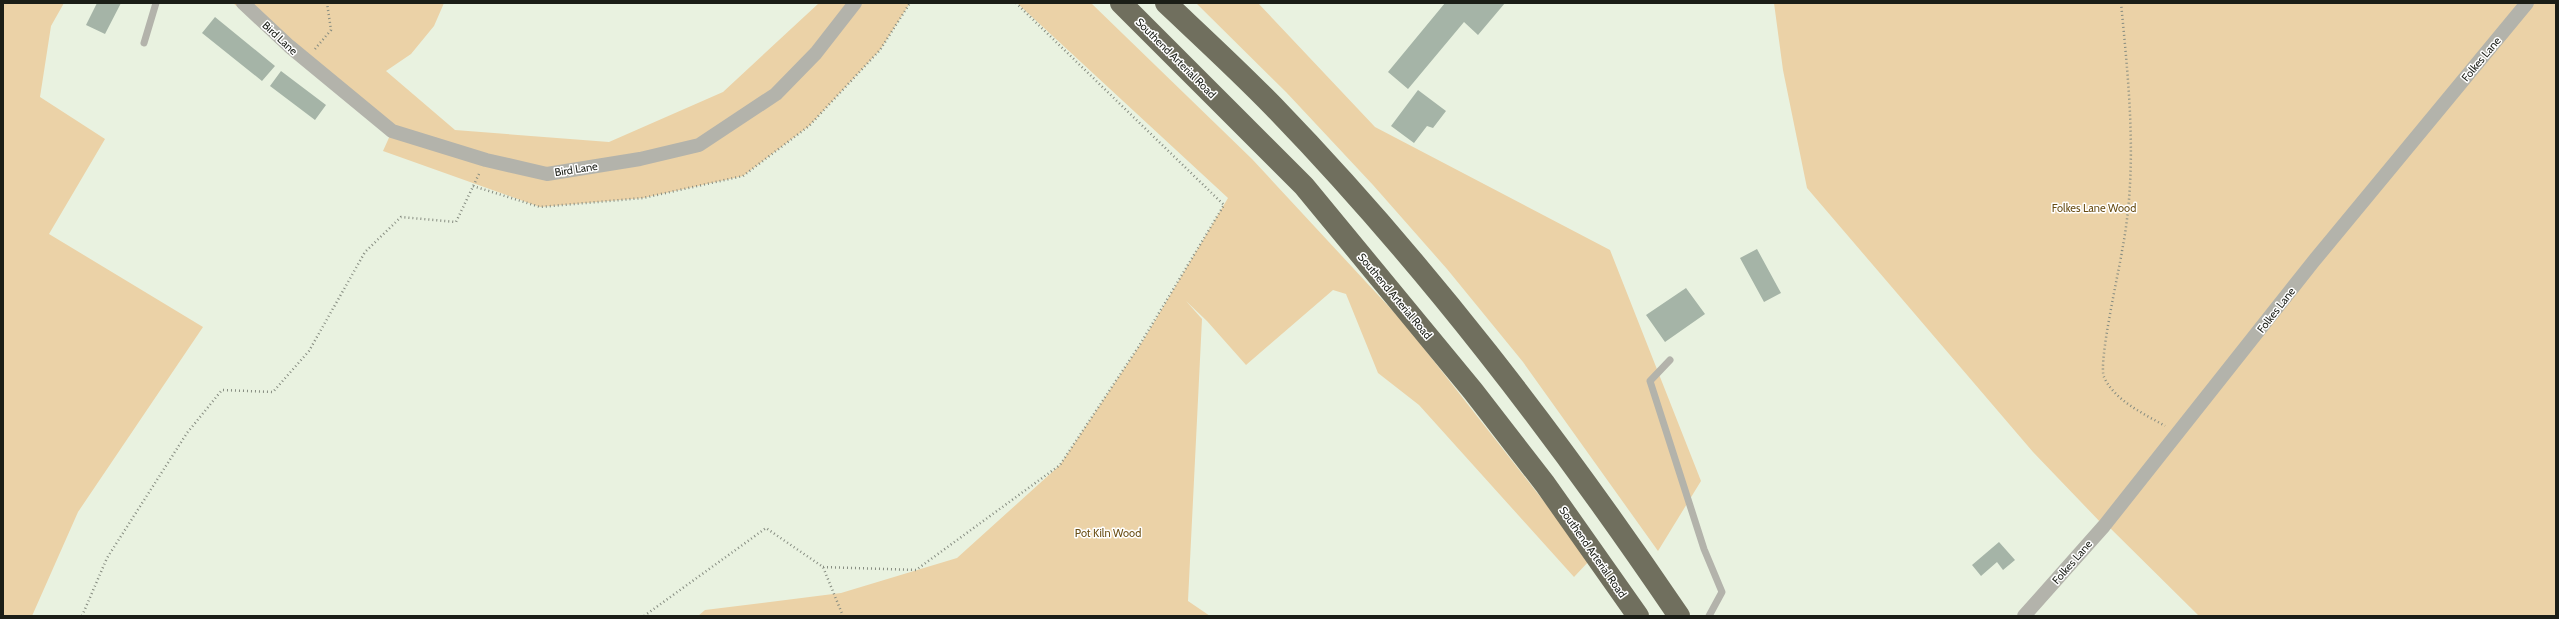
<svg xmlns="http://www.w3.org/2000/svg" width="2559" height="619" viewBox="0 0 2559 619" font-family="Cabin,sans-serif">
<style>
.green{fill:#ebd2a7}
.building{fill:#a5b4a7}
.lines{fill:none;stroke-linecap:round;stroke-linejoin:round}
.path{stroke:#868c80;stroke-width:2.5;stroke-dasharray:1 3;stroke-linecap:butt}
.lane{stroke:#b3b3ab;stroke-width:7}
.street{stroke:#b3b3ab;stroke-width:14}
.highway{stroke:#706f5e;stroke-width:22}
.labels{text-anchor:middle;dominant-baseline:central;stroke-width:3;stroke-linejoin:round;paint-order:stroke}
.street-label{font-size:11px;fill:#1b1e17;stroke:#fff}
.park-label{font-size:11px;fill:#694d13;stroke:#fff}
</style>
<rect width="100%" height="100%" fill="#e9f2e0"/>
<path class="green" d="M3 3H64L51 26 40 97 105 139 49 234 203 327 78 512 32 616H3Z
M233 3H444L434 26 411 54 386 71 455 130 609 142 723 92 819 3H910L880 50 809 126 743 176 643 198 540 207 383 151 392 131 354 108Z
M1017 3H1091L1252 159 1404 323 1590 560 1574 577 1419 405 1378 373 1346 294 1333 290 1246 365 1207 321 1186 301 1202 319 1188 601 1210 616H698L705 610 841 593 957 558 1060 465 1144 339 1228 198Z
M1196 3H1258L1375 127 1610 250 1701 481 1658 551 1523 362 1447 269 1373 185 1286 92Z
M1774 3H2556V616H2199L2106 524 2104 526 2033 452 1807 188 1783 70Z"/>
<path class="building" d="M97 3H121L105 34 86 25Z
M1445 3H1505L1478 35 1464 22 1408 89 1388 72Z
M215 17 275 66 262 81 202 33Z
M281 71 326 105 315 120 270 86Z
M1418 90 1446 111 1433 128 1427 126 1414 143 1391 126Z
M1757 249 1781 293 1764 302 1740 258Z
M1686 288 1705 314 1665 342 1646 315Z
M1999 542 2015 560 2003 570 1997 562 1981 576 1972 565Z"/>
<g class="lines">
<path class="path" d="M2121 3C2129 86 2138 169 2122 251 2119 271 2098 363 2104 377 2115 401 2143 413 2165 426
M315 49 331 30 327 3
M473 186 540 207 643 198 743 176 809 126 880 50 910 3
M823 567 916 570 1060 465 1139 346 1224 205 1016 3
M82 616 107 558 187 433 222 390 273 392 309 351 365 252 401 217 456 222 479 174
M644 616 766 528 823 567 843 616"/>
<path class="lane" d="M144 43 156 3
M1670 360 1650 381 1704 549 1722 592 1709 616"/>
<path class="street" d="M243 3 289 46 392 131 486 160 547 174 640 159 699 145 776 94 816 53 855 3
M2024 616 2104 526 2313 262 2527 3"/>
<path class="highway" d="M1121 3 1304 186 1473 391 1545 484 1638 616
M1166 3C1202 37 1239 71 1273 106 1425 263 1557 436 1679 616"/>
</g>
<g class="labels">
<g class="street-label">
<text transform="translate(280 38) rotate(43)">Bird Lane</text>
<text transform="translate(1176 58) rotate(45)">Southend Arterial Road</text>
<text transform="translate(2481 59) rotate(-50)">Folkes Lane</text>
<text transform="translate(576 169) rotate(-9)">Bird Lane</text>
<text transform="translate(1395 296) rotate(50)">Southend Arterial Road</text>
<text transform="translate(2276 310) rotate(-52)">Folkes Lane</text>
<text transform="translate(1593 552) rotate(55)">Southend Arterial Road</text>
<text transform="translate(2072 562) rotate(-49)">Folkes Lane</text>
</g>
<g class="park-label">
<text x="2094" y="208">Folkes Lane Wood</text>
<text x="1108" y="533">Pot Kiln Wood</text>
</g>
</g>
<rect width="2559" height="619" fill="none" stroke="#1b1e17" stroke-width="8"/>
</svg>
